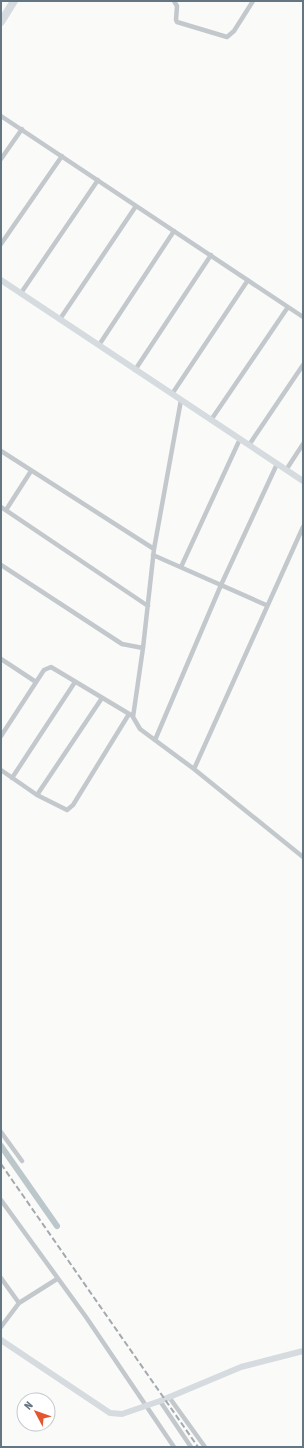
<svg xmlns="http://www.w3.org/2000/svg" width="304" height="1448" viewBox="0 0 304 1448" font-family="'Asap Condensed',sans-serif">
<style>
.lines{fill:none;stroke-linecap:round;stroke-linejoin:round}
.canal{stroke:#bbc7cb;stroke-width:6}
.street{stroke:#c3c8cc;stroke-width:4.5}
.secondary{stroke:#d6dbdf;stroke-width:6}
.highway{stroke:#d6dbdf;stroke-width:8}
.rail{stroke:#a2aab0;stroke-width:2;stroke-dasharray:6 3;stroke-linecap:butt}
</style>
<rect width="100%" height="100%" fill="#fafaf8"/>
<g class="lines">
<path class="canal" d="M1 1146 57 1226"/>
<path class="street" d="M174 1 177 6 176 20 177 22 227 37 234 31 253 1
M1 116 303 317
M1 159 22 129
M1 244 62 156
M21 293 98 180
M60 319 136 206
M99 345 174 231
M135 370 211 255
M172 394 248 280
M181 400 154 549 143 648 133 717 140 729 194 769 303 857
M211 420 288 307
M249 445 303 365
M1 451 154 549
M286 470 303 444
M1 507 148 606
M6 510 31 471
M153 555 266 605
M1 565 122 644 143 648
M181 567 240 439
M1 659 36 682
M1 736 44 670 51 667 131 715
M155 740 221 585 277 464
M194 769 303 527
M1 770 37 795 67 810 73 805 129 714
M12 778 75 682
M37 795 102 698
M1 1132 22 1161
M1 1200 86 1317 174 1447
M1 1278 19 1303
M1 1327 19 1303 57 1279
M169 1397 205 1447
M160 1401 191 1447"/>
<path class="secondary" d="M1 280 303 481
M1 1340 110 1413 122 1414 160 1401 241 1367 303 1351"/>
<path class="highway" d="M1 22 14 1"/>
<path class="rail" d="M1 1164 198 1447"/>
</g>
<rect width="304" height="1448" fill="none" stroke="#657683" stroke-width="4"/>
<g transform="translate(36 1412) rotate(311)"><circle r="19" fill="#ffffff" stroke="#c1c8cd"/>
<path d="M0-3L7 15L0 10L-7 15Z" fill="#e4572e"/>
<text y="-6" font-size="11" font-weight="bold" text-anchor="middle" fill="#657683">N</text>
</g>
</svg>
